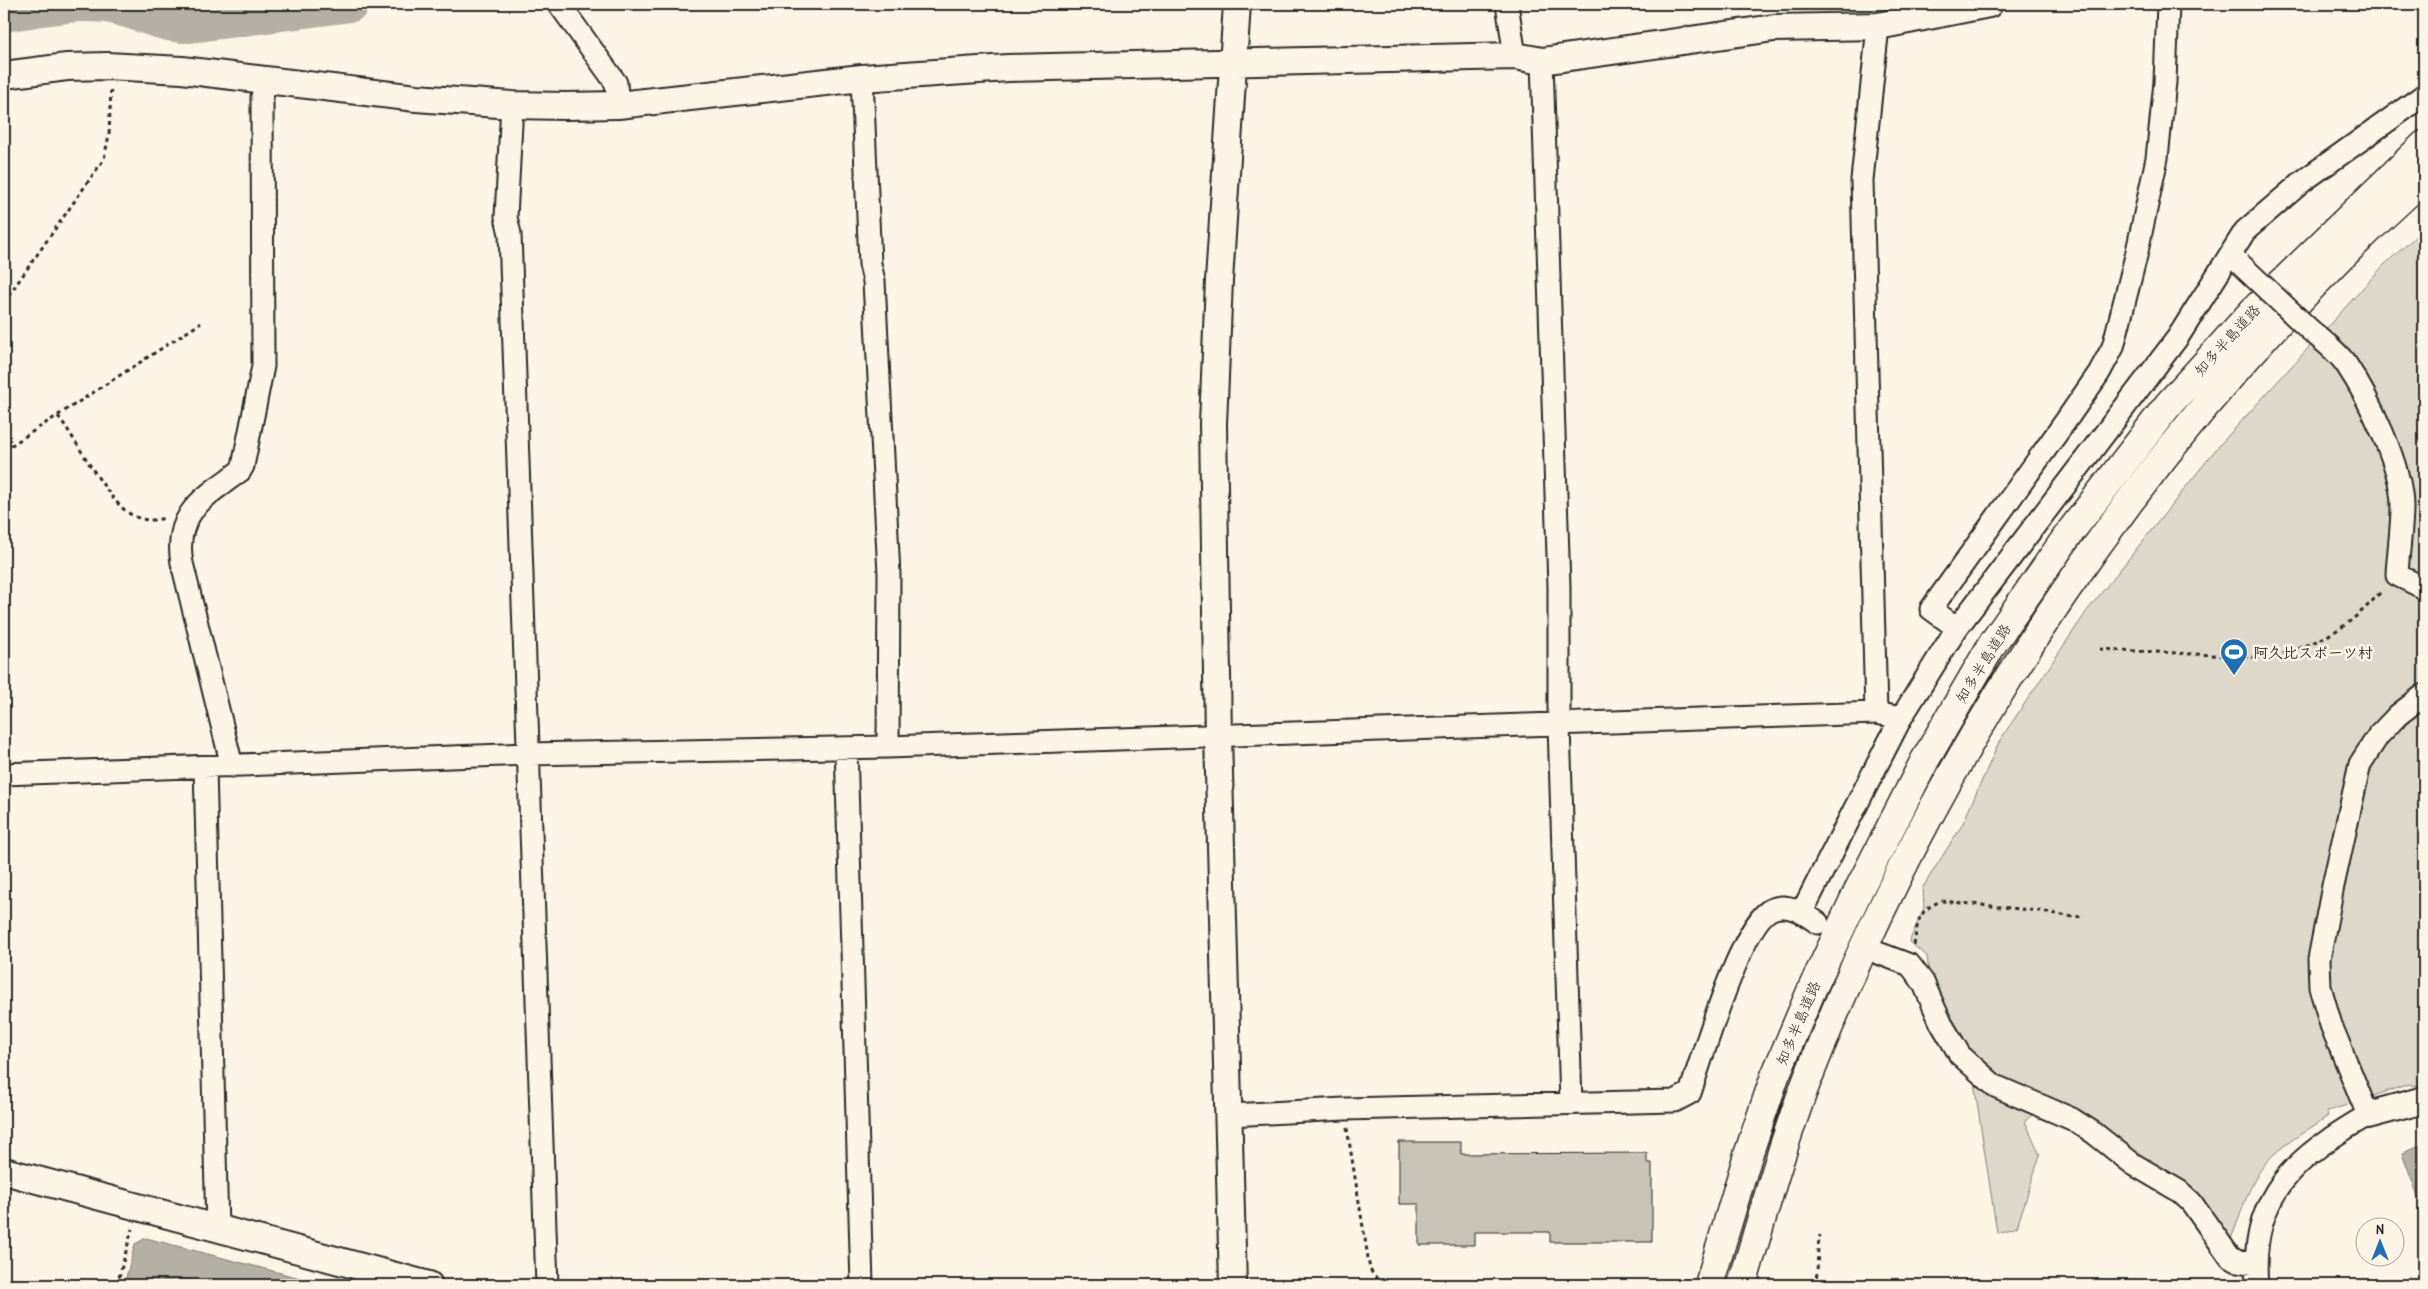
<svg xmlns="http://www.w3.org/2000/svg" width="2428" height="1289" viewBox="0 0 2428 1289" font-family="'Patrick Hand','Klee One',sans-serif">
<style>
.green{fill:#ded8ca;stroke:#84827a}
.water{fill:#b4b0a5;stroke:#7d7b74}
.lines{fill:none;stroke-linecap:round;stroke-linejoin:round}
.river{stroke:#b4b0a5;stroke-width:36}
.building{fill:#c8c3b7;stroke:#2b2b2b}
.minor-casing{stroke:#2b2b2b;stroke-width:25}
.tertiary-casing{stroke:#2b2b2b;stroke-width:30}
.motorway-casing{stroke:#2b2b2b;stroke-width:31}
.path{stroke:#2b2b2b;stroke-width:3;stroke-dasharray:4 4;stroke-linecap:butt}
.minor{stroke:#fcf5e5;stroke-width:21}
.tertiary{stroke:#fcf5e5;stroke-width:26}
.motorway{stroke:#fcf5e5;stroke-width:28}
.minor-bridge-casing{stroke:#2b2b2b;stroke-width:25;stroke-linecap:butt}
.minor-bridge{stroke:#fcf5e5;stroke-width:21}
.labels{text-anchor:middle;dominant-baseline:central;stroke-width:5;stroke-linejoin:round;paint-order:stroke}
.street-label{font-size:15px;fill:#2b2b2b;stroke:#fcf5e5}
.poi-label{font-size:15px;font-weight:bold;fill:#2b2b2b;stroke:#fcf5e5;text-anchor:start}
</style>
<rect width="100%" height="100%" fill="#fcf5e5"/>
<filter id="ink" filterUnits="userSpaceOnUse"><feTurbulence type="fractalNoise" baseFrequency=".02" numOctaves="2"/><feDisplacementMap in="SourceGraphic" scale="10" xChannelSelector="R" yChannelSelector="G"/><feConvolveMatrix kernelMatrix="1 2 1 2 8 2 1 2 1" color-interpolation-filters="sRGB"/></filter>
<g filter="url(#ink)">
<path class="green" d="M2424 229V1082L2414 1086 2409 1084 2326 1112 2328 1116C2309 1130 2278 1146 2264 1165 2248 1186 2241 1215 2231 1239L2204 1204 2042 1106 2025 1121 2040 1155 2017 1227 1997 1233 1972 1069 1929 974 1927 956 1909 942 1924 908 1923 887 1962 825 2000 740 2087 611 2217 448 2383 266Z"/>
<path class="water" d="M2424 1144V1197L2419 1199 2402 1153Z
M146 1238 327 1285H124L135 1244Z"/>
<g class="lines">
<path class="river" d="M4 14C35 9 80 0 112 6 139 11 162 26 190 25L351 4"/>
</g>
<path class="building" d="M1399 1142H1461V1154L1647 1153V1163H1652V1242H1550V1232H1474V1245H1419V1204H1399Z"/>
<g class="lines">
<g class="minor-casing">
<path id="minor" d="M559 4 616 83 618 105
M1507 4 1515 56
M1542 61 1559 587V725L1571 1103
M862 78 870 264 874 281 889 574 888 747
M512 105 506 217 510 234 547 1285
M2310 330C2323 341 2336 350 2346 364 2368 397 2402 466 2402 506 2402 529 2398 553 2397 575L2424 588
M1957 628 1931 609 2065 422 2099 373 2113 347 2136 256 2157 158 2165 82 2168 4
M1876 713 1862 180 1878 26
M846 748 862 1285
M232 766 182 563C173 513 205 497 240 471L243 466 263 366 262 97 266 81
M205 767 217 1229
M4 774 527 754 888 747 1876 713 1901 718
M1802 912 1901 718 1957 628 2178 337 2245 231 2303 181 2424 95
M1878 953 1910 965 1923 982 1941 1023 1960 1055 1995 1086 2072 1119 2094 1133 2133 1164 2179 1191 2191 1202 2230 1257 2237 1261 2255 1264
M1230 1115 1344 1109 1675 1101 1690 1093C1702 1058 1742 921 1772 909 1789 902 1805 914 1818 923
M2257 1285C2249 1195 2296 1157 2368 1115L2331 1025 2320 987 2319 959 2333 886 2360 764 2378 736 2398 715 2424 695"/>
</g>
<g class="tertiary-casing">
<path id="tertiary" d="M4 75 67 67 107 66 182 70 416 98 512 105 566 106 618 105 862 78 1008 68 1515 56 1542 61 1774 28 1878 26 1989 4
M2368 1115 2424 1100
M4 1171 429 1285
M1233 1285 1218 736 1213 424 1219 281 1237 4"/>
</g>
<g class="motorway-casing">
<path id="motorway" d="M1709 1285 1748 1155 1775 1076 1812 989 1860 887 1925 760 1993 643 2071 531 2168 405 2255 309 2424 145
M1742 1285C1762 1218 1781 1149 1806 1083 1940 740 2151 425 2424 178"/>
</g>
<path class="path" d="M4 302 104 159 109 135 111 87
M58 416C77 440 108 503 132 515 143 521 153 521 165 518
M4 450 201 323
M2100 649 2269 658C2299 649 2331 638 2355 617 2365 609 2374 599 2383 590
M1914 945C1918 921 1917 910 1942 901L2040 911 2073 917 2083 916
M1347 1128 1370 1270 1378 1280 1387 1285
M117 1285 132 1229
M1815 1285C1819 1269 1816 1252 1820 1235"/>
<use href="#minor" class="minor"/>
<use href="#tertiary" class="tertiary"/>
<use href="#motorway" class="motorway"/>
<g class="minor-bridge-casing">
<path id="minor-bridge" d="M2239 263 2310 330"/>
</g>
<use href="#minor-bridge" class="minor-bridge"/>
</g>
</g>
<defs>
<g id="stadium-pin" transform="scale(1.4375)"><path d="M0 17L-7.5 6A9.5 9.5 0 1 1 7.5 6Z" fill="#1f6fb2" stroke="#fcf5e5"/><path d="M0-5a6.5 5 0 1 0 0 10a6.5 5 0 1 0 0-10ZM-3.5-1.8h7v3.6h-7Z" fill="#fff"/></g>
</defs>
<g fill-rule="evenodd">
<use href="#stadium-pin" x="2234" y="652"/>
</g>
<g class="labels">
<g class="street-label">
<text transform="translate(2227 340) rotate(-48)">知多半島道路</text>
<text transform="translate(1983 663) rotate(-58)">知多半島道路</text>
<text transform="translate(1798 1023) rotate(-67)">知多半島道路</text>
</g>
<g class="poi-label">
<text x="2253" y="652">阿久比スポーツ村</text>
</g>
</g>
<rect width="2428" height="1289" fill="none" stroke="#fcf5e5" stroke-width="20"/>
<rect x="10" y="10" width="2408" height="1269" fill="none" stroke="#2b2b2b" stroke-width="2" filter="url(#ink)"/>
<g transform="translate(2380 1242)"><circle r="24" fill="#fcf5e5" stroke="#a8a49b"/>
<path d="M0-4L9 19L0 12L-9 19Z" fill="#1f6fb2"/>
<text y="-8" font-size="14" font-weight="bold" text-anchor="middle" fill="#2b2b2b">N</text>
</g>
</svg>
